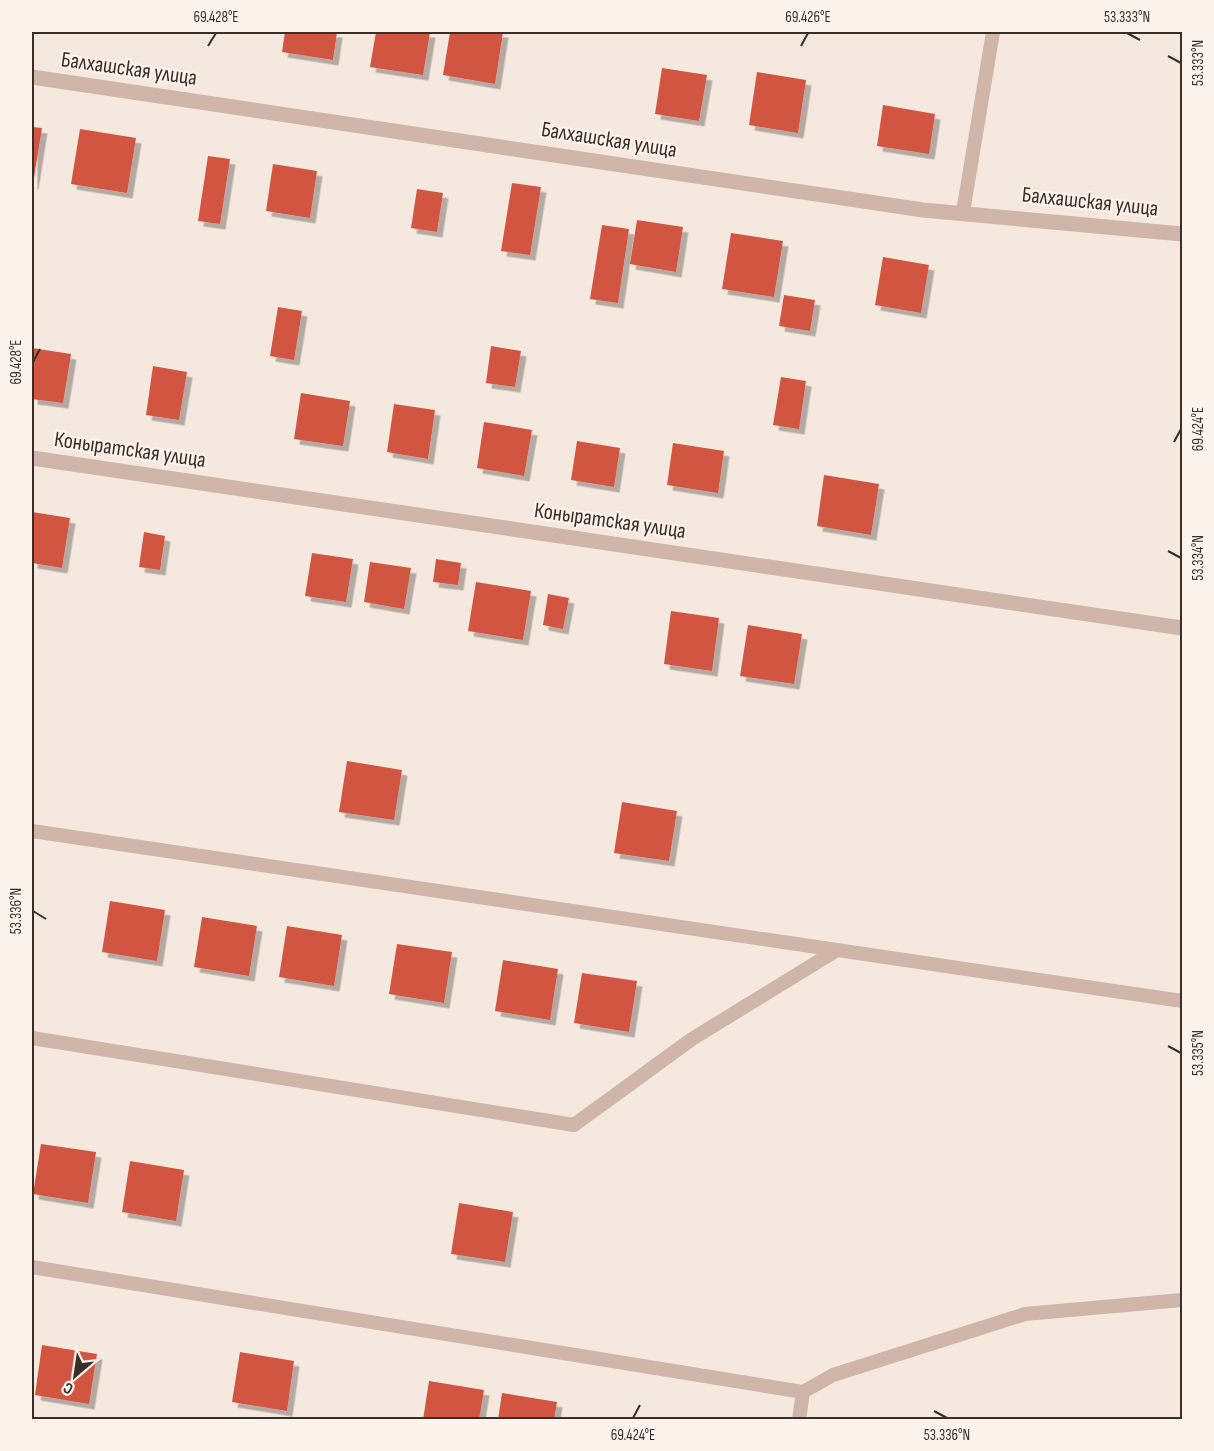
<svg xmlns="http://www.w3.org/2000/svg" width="1214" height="1451" viewBox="0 0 1214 1451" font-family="'Sofia Sans Condensed',sans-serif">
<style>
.building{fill:#d15540;filter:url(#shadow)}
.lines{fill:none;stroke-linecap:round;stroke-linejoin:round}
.lane{stroke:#cfb6a8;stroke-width:14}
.street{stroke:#cfb6a8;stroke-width:15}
.ticks{fill:none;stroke:#3b2d29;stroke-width:2}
.labels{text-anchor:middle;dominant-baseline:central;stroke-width:4.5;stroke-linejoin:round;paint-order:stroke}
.street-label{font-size:22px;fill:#3b2d29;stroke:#fcf3ec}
.neatline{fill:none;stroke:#3b2d29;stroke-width:2}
.ticks-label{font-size:15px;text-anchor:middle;fill:#3b2d29}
</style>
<defs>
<filter id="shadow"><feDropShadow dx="5.5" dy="5.5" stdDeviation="0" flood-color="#0004"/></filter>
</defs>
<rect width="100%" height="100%" fill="#f5e8de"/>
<path class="building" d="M285 32H337L333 60 282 52Z
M376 32H430L423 75 370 67Z
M450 32H503L495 84 443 75Z
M662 68 707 75 699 121 655 114Z
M757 72 806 80 798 133 749 125Z
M883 105 935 114 929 154 877 146Z
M32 127 42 128 33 184H32Z
M80 129 136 138 127 193 71 184Z
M208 156 230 159 220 224 198 221Z
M273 164 317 171 310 218 266 211Z
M512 183 541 187 530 255 501 251Z
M417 189 443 193 437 232 411 228Z
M637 220 683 227 676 272 630 264Z
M602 225 629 229 618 303 590 299Z
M731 233 783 241 774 297 722 289Z
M883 257 929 265 921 313 875 305Z
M784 295 815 300 810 331 779 326Z
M278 307 302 311 294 360 270 356Z
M491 346 521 351 515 387 486 383Z
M32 348 71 354 63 403 32 399Z
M153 366 187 372 179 420 146 415Z
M781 377 806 381 799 429 773 425Z
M301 393 350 401 343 446 294 439Z
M394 404 435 410 428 459 387 452Z
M484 422 532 430 524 476 477 468Z
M577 441 620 448 614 487 571 480Z
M673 443 724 451 718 493 667 485Z
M824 475 879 484 871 535 817 526Z
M32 512 70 518 62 568 32 563Z
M144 532 165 536 160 570 139 567Z
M312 553 353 559 346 602 305 596Z
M436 559 461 563 458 585 433 582Z
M370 562 411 568 404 609 364 602Z
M476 582 531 591 523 640 468 631Z
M548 594 569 598 563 629 543 625Z
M671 611 719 618 712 671 664 664Z
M748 625 802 634 794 684 740 676Z
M347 761 402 770 394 820 339 812Z
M622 802 677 811 669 861 614 853Z
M110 901 165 910 157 961 102 952Z
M202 917 257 926 249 976 194 967Z
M287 926 342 935 334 986 279 977Z
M397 944 452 952 444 1003 389 994Z
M503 960 558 969 550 1020 495 1011Z
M582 973 637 981 629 1032 574 1023Z
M41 1144 96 1152 88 1203 33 1194Z
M130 1161 184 1170 176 1221 122 1212Z
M459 1203 513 1212 505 1262 451 1254Z
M42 1345 97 1354 89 1404 35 1395Z
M240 1352 294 1361 287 1411 232 1402Z
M429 1381 484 1390 479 1420H423Z
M502 1393 557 1402 554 1420H498Z"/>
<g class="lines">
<path class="lane" d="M963 212 993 32
M32 831 1182 1001
M32 1038 574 1125 692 1039 837 950
M32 1267 803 1392 833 1375 1025 1314 1182 1300
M799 1420 803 1392"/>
<path class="street" d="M32 77 923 210 1182 234
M32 458 1182 628"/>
</g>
<path class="ticks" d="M1127 33 1140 40M208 46 216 33M801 46 808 33M1168 56 1181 63M33 362 40 349M1174 442 1181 429M1168 551 1181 558M33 911 46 919M1168 1046 1181 1053M934 1411 947 1418M633 1418 640 1405"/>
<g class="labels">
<g class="street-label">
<text transform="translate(129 69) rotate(8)">Балхашская улица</text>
<text transform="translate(609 140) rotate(9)">Балхашская улица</text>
<text transform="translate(1090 202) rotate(6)">Балхашская улица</text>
<text transform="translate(130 450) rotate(8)">Коныратская улица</text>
<text transform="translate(610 521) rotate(8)">Коныратская улица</text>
</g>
</g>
<rect width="1214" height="1451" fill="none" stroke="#fcf3ec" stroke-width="66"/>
<g transform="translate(75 1376) rotate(209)" stroke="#fcf3ec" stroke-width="4.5" paint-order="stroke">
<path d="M0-4.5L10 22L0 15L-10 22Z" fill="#3b2d29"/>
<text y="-9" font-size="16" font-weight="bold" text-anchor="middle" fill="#3b2d29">С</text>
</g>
<rect x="33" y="33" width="1148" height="1385" class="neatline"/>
<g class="ticks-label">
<text x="216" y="22">69.428°E</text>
<text x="808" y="22">69.426°E</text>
<text x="1127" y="22">53.333°N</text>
<text transform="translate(1198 63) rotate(-90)" y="5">53.333°N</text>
<text transform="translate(16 362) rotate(-90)" y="5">69.428°E</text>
<text transform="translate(1198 429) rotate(-90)" y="5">69.424°E</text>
<text transform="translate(1198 558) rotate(-90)" y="5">53.334°N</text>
<text transform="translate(16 911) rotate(-90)" y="5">53.336°N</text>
<text transform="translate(1198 1053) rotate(-90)" y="5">53.335°N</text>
<text x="633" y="1440">69.424°E</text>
<text x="947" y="1440">53.336°N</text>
</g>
</svg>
